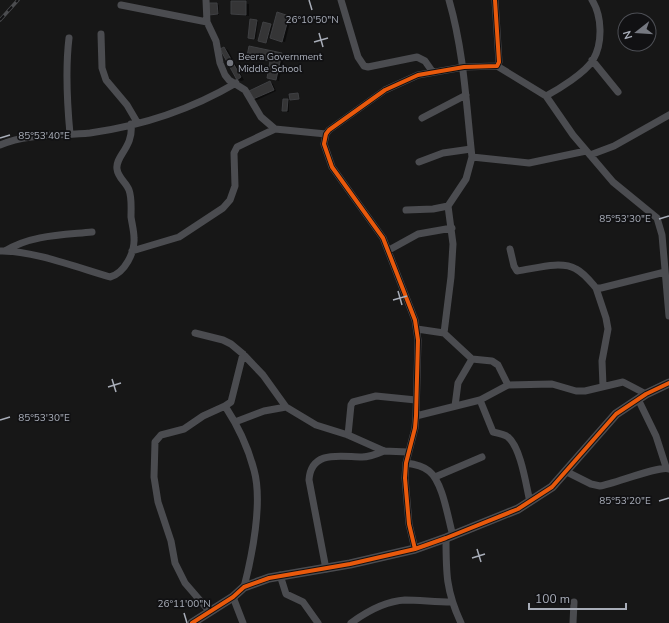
<svg xmlns="http://www.w3.org/2000/svg" width="669" height="623" viewBox="0 0 669 623" font-family="'Nunito Sans',sans-serif">
<style>
.shadow{fill:#0007}
.building{fill:#353536;stroke:#3f4043}
.lines{fill:none;stroke-linecap:round;stroke-linejoin:round}
.minor{stroke:#4b4c50;stroke-width:7}
.tertiary{stroke:#4b4c50;stroke-width:9}
.rail-casing{stroke:#4b4c4f;stroke-width:3.5}
.rail{stroke:#111113;stroke-width:2;stroke-dasharray:6;stroke-linecap:butt}
.cycleway-casing{stroke:#111113;stroke-width:6}
.cycleway{stroke:#e8590c;stroke-width:4}
.ticks{fill:none;stroke:#a8adb8;stroke-width:1.5}
.poi-dot{fill:#757880;stroke:#111113;stroke-width:1.5}
.labels{text-anchor:middle;dominant-baseline:central;stroke-width:3.5;stroke-linejoin:round;paint-order:stroke}
.poi-label{font-size:10px;fill:#a8adb8;stroke:#111113;text-anchor:start}
.ticks-label{font-size:10px;text-anchor:middle;fill:#a8adb8;stroke:#111113;stroke-width:3.5;stroke-linejoin:round;paint-order:stroke}
</style>
<rect width="100%" height="100%" fill="#171717"/>
<path class="shadow" d="M232 2 249 4V16L232 14Z
M217 4 219 5V15H212L210 14Z
M288 17 291 18 285 42 271 38Z
M256 21 258 22 256 39 250 38Z
M270 25 272 26 267 43 261 42Z
M224 48 228 50 244 80 241 81 237 79Z
M281 54 284 56 279 81 268 77 271 62 248 55Z
M270 82 273 84 276 91 257 100 254 99Z
M288 100 289 101V112L285 111 283 110Z"/>
<path class="building" d="M231 1H246V15L231 14Z
M209 3H217L218 14 209 15Z
M277 12 289 16 282 42 270 38Z
M250 19 257 20 254 39 248 38Z
M263 22 271 24 266 43 258 41Z
M249 46 282 53 276 80 267 78 270 61 247 56Z
M224 47 241 77 237 80 220 49Z
M270 81 274 90 253 99 249 91Z
M298 93 299 99 290 100 289 94Z
M283 99H288L287 111H282Z"/>
<g class="lines">
<path class="minor" d="M206 0 207 22 216 41 220 63 225 75 229 80 245 90 261 117 275 129 326 134
M341 0 358 57 364 66 368 67 417 57 425 61 432 71
M449 0C464 52 466 103 472 157
M121 5 207 22
M101 34 102 68 106 80 127 105 137 122
M69 38C65 71 67 102 70 134
M592 60 618 92
M497 66 546 96 573 135 613 182 657 218 662 235 669 316
M546 96C559 89 585 73 593 60 603 43 602 16 592 0
M422 118 466 95
M0 145C28 133 60 136 90 133 140 126 192 109 236 83
M590 155 614 146 669 115
M419 162 443 153 471 149
M406 210 433 209 448 206
M510 249 514 266 517 271C534 269 560 260 576 269 584 273 590 281 596 288H601L665 272
M389 250 418 234 452 228
M0 251C31 250 79 268 110 277 125 273 135 252 134 238 134 231 132 224 131 217 131 208 132 198 129 190 126 182 118 178 117 169 115 156 134 147 131 124
M5 251C31 235 63 235 92 232
M132 251 179 237 223 208 230 200 235 186 234 153 237 147 275 129
M596 288 606 318 608 329 602 361 603 386
M417 329 444 333 472 359 492 361 498 365 508 385
M195 333 223 340 231 344 243 354 263 375 286 407 316 425 348 435 384 451 408 452
M444 333 451 277 453 244 448 206 466 179 472 157 529 163 586 151
M638 399 656 436 666 467
M480 400 493 432C498 433 504 434 508 437 521 448 526 485 530 502
M225 406C238 426 248 447 254 470 263 502 252 556 244 587
M455 406 458 383 472 359
M416 416 480 400 508 385 552 384 576 391H585L623 382 646 394
M235 422 264 411 286 407
M348 435 351 405 353 402 376 396 416 400
M406 463C414 464 423 466 429 471 443 482 448 519 453 536
M567 472 591 484 600 486C614 484 660 465 669 469
M435 477 482 457
M446 538C446 573 446 591 461 623
M415 549 409 524 405 478 406 463 415 428 416 416 418 340 415 320 383 238 332 167 324 144 326 134 329 130 385 90 418 75 464 67 497 66 499 62 495 0
M326 569 309 480C311 449 342 457 362 457 370 457 377 454 384 451
M280 575 286 594 303 602 318 623
M233 597 243 623
M210 612 185 583 175 563 171 541 158 502 154 477 155 442 161 435 184 429 203 416 225 406 231 402 243 354
M351 623C366 612 386 601 405 600 419 600 436 602 451 602
M573 623 574 602"/>
<path class="tertiary" d="M192 623 233 597 244 587 269 578 350 564 415 549 446 538 518 509 552 487 616 414 646 394 669 383"/>
<g class="rail-casing">
<path id="rail" d="M0 20 18 0"/>
</g>
<use href="#rail" class="rail"/>
<g class="cycleway-casing">
<path id="cycleway" d="M415 549 409 524 405 478 406 463 415 428 416 416 418 340 415 320 383 238 332 167 324 144 326 134 329 130 385 90 418 75 464 67 497 66 499 62 495 0
M192 623 233 597 244 587 269 578 350 564 415 549 446 538 518 509 552 487 616 414 646 394 669 383"/>
</g>
<use href="#cycleway" class="cycleway"/>
</g>
<path class="ticks" d="M309 0 312 10M319 33 323 47M314 42 328 38M0 138 10 135M659 219 669 216M398 291 402 305M393 300 407 296M112 379 116 392M108 387 121 383M0 420 10 417M659 501 669 498M477 549 481 562M472 558 485 554M184 613 187 623"/>
<circle class="poi-dot" cx="230" cy="63" r="4"/>
<g class="labels">
<g class="poi-label">
<text x="238" y="57">Beera Government<tspan x="238" dy="12">Middle School</tspan></text>
</g>
</g>
<g class="ticks-label">
<text x="312" y="23">26°10'50"N</text>
<text x="44" y="139">85°53'40"E</text>
<text x="625" y="222">85°53'30"E</text>
<text x="44" y="421">85°53'30"E</text>
<text x="625" y="504">85°53'20"E</text>
<text x="184" y="607">26°11'00"N</text>
</g>
<g transform="translate(637 32) rotate(253)"><circle r="19" fill="#111113" stroke="#4d4f55"/>
<path d="M0-3L7 15L0 10L-7 15Z" fill="#757880"/>
<text y="-6" font-size="11" font-weight="bold" text-anchor="middle" fill="#a8adb8">N</text>
</g>
<path d="M529 603v6h97v-6" fill="none" stroke="#a8adb8" stroke-width="2"/>
<text x="535" y="603" font-size="12" fill="#a8adb8" stroke="#111113" stroke-width="3" paint-order="stroke">100 m</text>
</svg>
